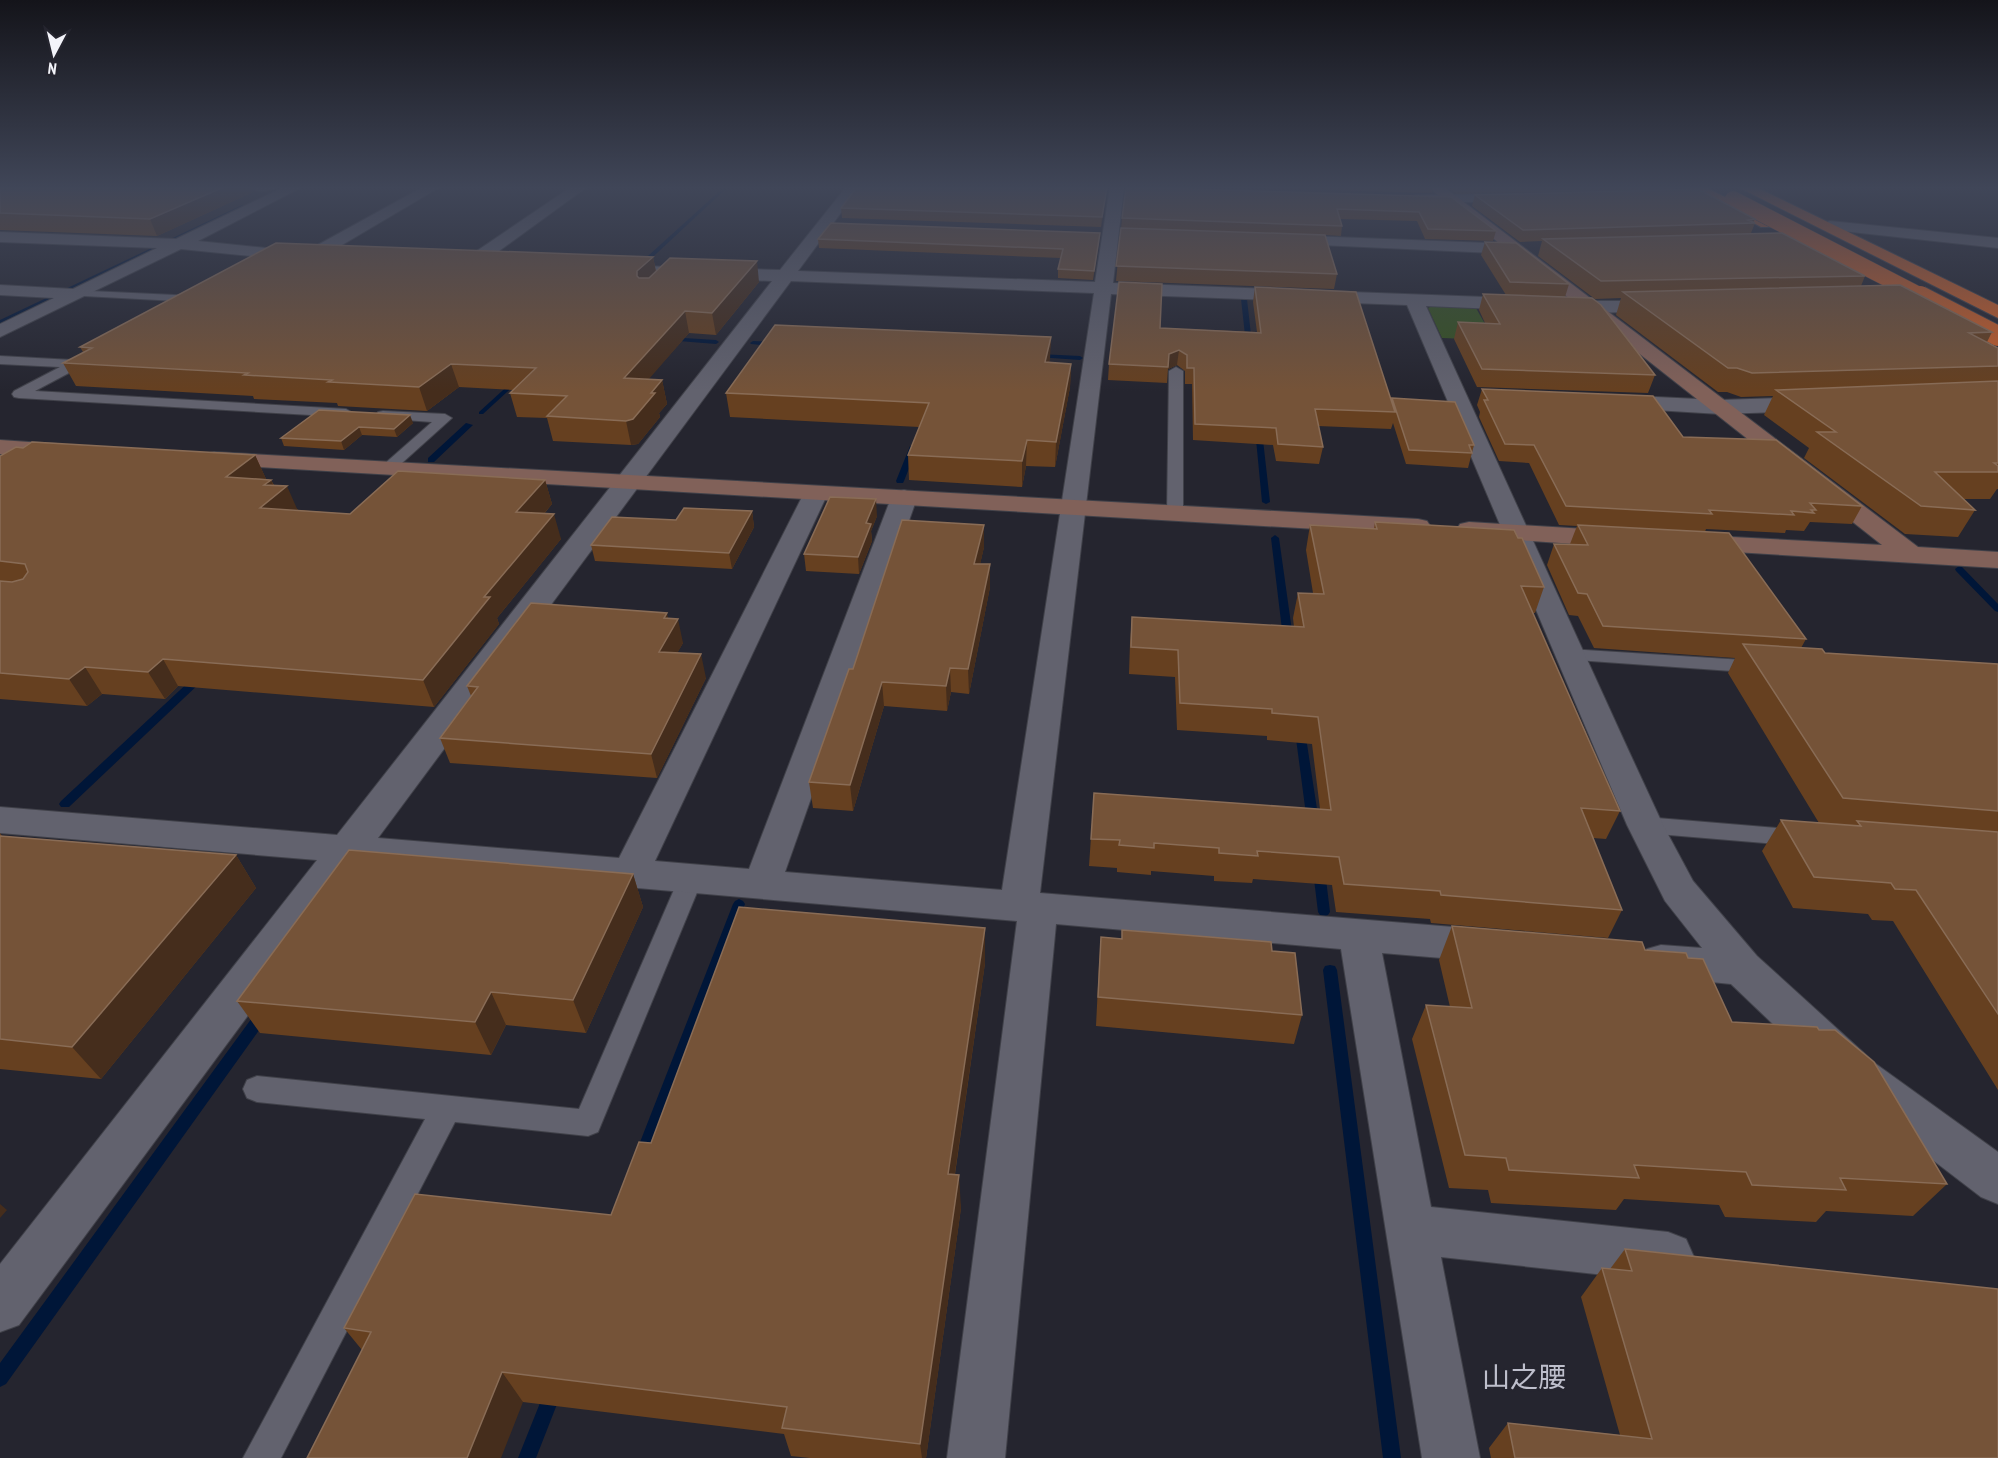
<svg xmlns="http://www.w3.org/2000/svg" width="1998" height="1458" viewBox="0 0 1998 1458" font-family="'PT Sans Narrow','Noto Sans JP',sans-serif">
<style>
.green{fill:#375221}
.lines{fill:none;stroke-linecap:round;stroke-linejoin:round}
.stream{fill:#001638;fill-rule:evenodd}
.lane-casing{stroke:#404149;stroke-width:2}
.street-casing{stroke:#404149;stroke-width:2}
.secondary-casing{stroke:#404149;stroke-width:2}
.highway-casing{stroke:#404149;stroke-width:2}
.lane{fill:#62626e;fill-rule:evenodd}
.street{fill:#62626e;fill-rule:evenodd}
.secondary{fill:#816159;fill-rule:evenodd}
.highway{fill:#c85e28;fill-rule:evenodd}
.highway-bridge-far1-casing{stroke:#404149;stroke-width:17;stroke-linecap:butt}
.highway-bridge-casing{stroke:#404149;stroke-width:22;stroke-linecap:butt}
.highway-bridge-far1{stroke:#c85e28;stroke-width:16}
.highway-bridge{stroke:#c85e28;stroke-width:20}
.wall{fill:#664020}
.shaded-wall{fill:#452d1c}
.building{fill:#755338;stroke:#896c56;stroke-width:1.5}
.labels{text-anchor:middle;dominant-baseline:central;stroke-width:4.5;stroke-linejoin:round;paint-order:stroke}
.near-quarter-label{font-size:28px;fill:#bebfcc;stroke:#25252f}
</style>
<rect width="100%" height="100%" fill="#25252f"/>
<path class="green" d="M1432 306 1476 308 1494 340 1442 338 1428 308Z"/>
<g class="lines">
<path class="stream" d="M724 187H728L642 267H638V265Z
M242 205 246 206 0 324V320Z
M1244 297 1247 299 1252 344 1249 346 1246 344 1241 299Z
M668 337 716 340 719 342 716 344 666 340 665 339Z
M753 341 774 342 777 344 774 346 751 344 750 343Z
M1039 354 1080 356 1083 358 1080 360 1037 357 1036 356Z
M514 380 519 381 483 414H479V412Z
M466 423 473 425 434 462H428V458Z
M1255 429 1262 431 1270 502 1266 504 1262 502Z
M910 446 917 448 904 481 903 483H897L896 481Z
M1275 535 1279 538 1293 638 1288 641 1283 638 1271 538Z
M1959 566 1962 567 1998 604V612L1995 611 1956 571 1955 569Z
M198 676 202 677 203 679 202 681 69 807H61L59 804 61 801 194 677Z
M1300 728 1305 731 1319 822 1317 825H1309L1307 822 1295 731Z
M1319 867 1323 868 1325 871 1330 912 1328 915 1324 917 1320 915 1318 912 1313 871 1315 868Z
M739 899 743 901 745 904 651 1155 648 1160 643 1162 638 1160 635 1155 733 904 735 901Z
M1330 965 1335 966 1337 970 1401 1458H1383L1323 970 1325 966Z
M262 1009 267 1011 269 1015 267 1019 6 1384 0 1387V1363L257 1011Z
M552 1385 558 1388 561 1394 536 1458H518L546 1388Z"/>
<g class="lane-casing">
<path id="lane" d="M247 187H277C270 192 254 192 247 187Z
M69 290 196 296 202 299 196 302 65 295V291Z
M92 351 98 355 97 358 35 391 346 409 353 413 346 417 19 398 14 397 12 394 14 391 60 367 0 364V356L73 360Z
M1176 367 1183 371V514L1175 519 1167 514 1169 371Z
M383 411 445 414 452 418 392 472 387 474 379 469 382 466 432 422 378 418 376 415 378 412Z
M1569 649 1760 661 1767 663 1770 667 1767 671 1760 673 1562 659 1559 655 1562 651Z
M1645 817 1800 830 1808 832 1812 838 1808 844 1800 846 1645 833 1637 831 1633 825 1637 819Z
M691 869 700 872 703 878 598 1132 588 1136 455 1122 281 1458H243L425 1119 257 1102 247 1098 243 1089 247 1080 257 1076 579 1109 679 878 682 872Z"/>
</g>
<g class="street-casing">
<path id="street" d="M284 187H302L198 241 305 252 423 187H440L315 261 309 262 181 249 0 337V324L54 298 0 295V285L73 289 157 248 0 242V232L176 239Z
M571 187H587L477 267H465L462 263 465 259Z
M846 187H860L798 271 1095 282 1110 187H1124L1113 283 1591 301H1669L1671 305 1669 309 1662 311 1591 313 1426 306 1626 745 1663 825 1693 881 1757 956 1876 1064 1998 1152V1204L1981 1197 1844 1092 1731 984 1661 977 1647 973 1641 961 1647 949 1661 945 1702 948 1665 901 1627 825 1407 305 1111 294 1040 893 1490 930 1504 935 1510 946 1504 957 1490 962 1382 953 1431 1207 1668 1232 1686 1239 1694 1257 1686 1275 1668 1282 1441 1257 1480 1458H1422L1341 949 1056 924 1005 1458H947L1017 921 360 864 19 1325 0 1332V1264L317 860 0 833V807L337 835 772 281 610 274 604 273 601 269 604 265 780 270ZM791 281 1094 293 1002 890 785 872 917 498 913 493 904 490 895 493 891 498 749 869 655 861 828 493 825 488 816 486 807 488 804 493 619 858 378 838Z
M1519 194 1526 198 1524 201 1415 203 1408 199 1415 195Z
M1830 221 1998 238V248L1824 229 1822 226 1824 223Z
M1283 235 1515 244 1523 249 1515 254 1277 243 1275 240 1277 237Z
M1613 395 1720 400 1813 397 1821 399 1824 404 1821 409 1813 411 1720 414 1605 407 1602 402 1605 397Z"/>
</g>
<g class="secondary-casing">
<path id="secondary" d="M1428 187H1444L1918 547 1998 552V568L1685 549 1681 543 1685 537 1694 535 1882 545Z
M0 440 58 444 66 446 70 451 66 456 58 458 0 454Z
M214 452 1418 519 1427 521 1431 527 1427 533 1418 535 206 464 202 459 206 454Z
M1469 522 1619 531 1628 533 1632 539 1628 545 1619 547 1460 536 1456 530 1460 524Z"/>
</g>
<g class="highway-casing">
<path id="highway" d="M1688 187H1705L1773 221 1775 224 1773 227H1761Z
M1738 187H1756L1998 305V318Z"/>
</g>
<use href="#lane" class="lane"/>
<use href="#street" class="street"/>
<use href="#secondary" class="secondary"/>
<use href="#highway" class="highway"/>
<g class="highway-bridge-far1-casing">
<path id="highway-bridge-far1" d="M1733 199 1923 297"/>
</g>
<g class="highway-bridge-casing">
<path id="highway-bridge" d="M1920 296 1998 336"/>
</g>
<use href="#highway-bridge-far1" class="highway-bridge-far1"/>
<use href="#highway-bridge" class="highway-bridge"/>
</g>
<path class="wall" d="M0 187 253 192 157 236 0 230Z
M1223 187H1434L1432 193Z
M1447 187H1675L1674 189 1456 194Z
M1475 195 1755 219 1753 223H1755L1751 233 1865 276 1861 286 1992 332 1987 342 1998 348V489H1997L1990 499H1964L1975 510 1958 537 1905 534 1804 458 1809 448 1764 415 1773 396 1741 397 1727 392H1718L1616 315 1621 298 1595 299 1538 256 1542 241 1520 242 1472 206Z
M1106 196 1101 227 842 218 841 208Z
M1451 197 1496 231 1493 241 1425 239 1417 221 1340 219 1342 226 1341 236 1325 235 1337 274 1334 289 1116 281 1122 218Z
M818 239 1099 241 1093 280 1058 278V269L1061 258 819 248Z
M1485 242 1569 284 1565 297 1655 375 1648 393 1477 387 1454 339 1458 322 1485 323 1479 310 1483 294 1506 295 1481 255Z
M653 257 656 271 759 282 716 335 689 333 648 379 662 380 667 404 659 413 660 417 638 444 631 445 553 441 547 418 517 417 510 393 513 390 459 387 427 411 338 406 337 403 254 399 253 396 76 386 63 363 83 352 80 347Z
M1255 287 1392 401V398L1474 445 1468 468 1406 464 1393 423 1391 429 1318 426 1323 447 1319 464 1276 461 1273 445 1193 440 1192 384H1185V371L1177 365 1168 369 1167 383 1108 380 1109 364 1160 328 1257 332 1253 302Z
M1051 337 1049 363 1071 364 1070 387 1055 467 1026 466 1022 487 909 480 908 455 919 427 730 417 726 393Z
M1482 389 1862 506 1852 524 1810 522 1804 531 1786 530 1785 533 1706 529 1705 532 1806 639 1801 648 1825 653 1998 664V1090L1893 921 1872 920 1868 914 1793 908 1762 851 1781 820 1819 823 1728 673 1735 658 1594 648 1578 616 1569 615 1547 565 1554 544H1570L1577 526 1559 525 1529 463 1499 461 1479 417 1480 412 1477 405Z
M319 410 413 423 397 437 362 435 344 450 284 446 281 438Z
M255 455 266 479 271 480 274 485 298 510 350 514 545 480 552 504 544 514 561 539 497 618 499 624 434 707 178 686 165 699 102 694 87 706 0 699V456Z
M752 511 754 527 732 569 595 561 591 545 676 520Z
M877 516 871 531 872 541 859 574 806 571 804 554Z
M1375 522 1544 587 1535 613H1532L1620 811 1606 839 1593 838 1622 910 1608 938 1431 923 1430 919 1336 912 1332 885 1253 879 1252 883 1214 881V876L1151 871V875L1117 872V868L1089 866 1094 793 1320 809 1312 744 1267 740V736L1177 730 1175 677 1129 674 1130 643 1132 617 1294 627 1293 618 1298 593H1313L1306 550 1310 525 1374 529Z
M984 547 980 564 990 587 969 694 951 692 947 711 884 706 853 811 813 808 809 782 853 669Z
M668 619 683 643 677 653 706 678 657 778 450 763 440 738 471 696 467 686Z
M0 833 2 836 236 855 256 888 101 1079 0 1069Z
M633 874 643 907 586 1033 506 1025 491 1055 260 1033 237 1001Z
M1452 926 1645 950 1688 958 1732 1022 1819 1030 1947 1184 1913 1216 1826 1211 1816 1222 1725 1217 1719 1205 1624 1199 1616 1210 1491 1203 1488 1190 1449 1188 1412 1039 1426 1005 1450 1007 1439 960Z
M985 928V963L955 1174 961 1208 926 1458H810L791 1456 784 1434 523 1402 362 1350 344 1328 611 1215 651 1143Z
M1101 937 1272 951 1302 1015 1294 1044 1096 1026 1099 965Z
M1625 1249 1998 1458H1491L1489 1448 1508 1423 1620 1435 1581 1297 1602 1268 1610 1269Z"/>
<path class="shaded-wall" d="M224 187H251L253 192 157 236 150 219Z
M1107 187 1106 196 1101 227 1102 217Z
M653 257 657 278 642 291 637 276V271Z
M757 261 759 282 716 335 712 313Z
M685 311 689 333 629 402 624 378Z
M1051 337 1050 359 1044 386 1045 362Z
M1179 350 1177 365 1168 369 1169 354Z
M451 364 459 387 427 411 419 387Z
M1071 364 1070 387 1055 467 1056 442Z
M662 380 667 404 659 413 660 417 638 444 631 445 626 421Z
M410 415 413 423 397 437 394 429Z
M359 427 362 435 344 450 341 441Z
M1027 440 1026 466 1022 487V461Z
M255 455 266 479 226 477Z
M271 480 277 494 287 486 298 511 260 508 264 485Z
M545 480 552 504 524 537 516 512Z
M876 499 877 516 871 531 872 541 859 574 858 557 866 523Z
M752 511 754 527 732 569 729 553Z
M554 514 561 539 497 618 499 624 434 707 423 680 484 597Z
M984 525V547L975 587 974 564Z
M990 564V587L969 694 968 669Z
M667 613 671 631 678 619 683 643 665 675 659 652 664 618Z
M701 654 706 678 657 778 651 754Z
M163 659 178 686 165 699 148 672Z
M85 667 102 694 87 706 69 679Z
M950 668 951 692 947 711 946 686Z
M882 682 884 706 853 811 850 785Z
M236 855 256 888 101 1079 72 1047Z
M633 874 643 907 586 1033 573 1000Z
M985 928V963L950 1207 948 1174Z
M491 992 506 1025 491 1055 475 1022Z
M959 1175 961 1208 926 1458H922L920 1444Z
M0 1204 7 1210 0 1218Z
M502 1372 523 1402 501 1458H467Z"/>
<path class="building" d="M0 187H224L150 219 0 213Z
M857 187H1107L1102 217 841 208Z
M1126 187 1451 197 1496 231 1428 229 1419 212 1337 209 1342 226 1122 218Z
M1698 189 1755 219 1748 220 1755 223 1523 230 1475 195Z
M831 223 1100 233 1094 271 1058 269 1063 249 818 239Z
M1121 228 1325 235 1337 274 1116 266Z
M1782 233 1865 276 1601 281 1543 239Z
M1485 242 1516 243 1569 284 1510 282Z
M276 243 653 257 637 271V276L639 278H649L670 258 757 261 712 313 685 311 624 378 662 380 651 393H655L633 419 626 421 547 416 567 396 510 393 536 368 451 364 419 387 328 382 332 380 244 375 248 373 63 363 92 348 80 347Z
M1119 282 1162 284 1160 328 1261 333 1255 287 1356 292 1395 412 1315 409 1323 447 1278 444 1276 428 1195 424 1194 368H1187V355L1179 350 1169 354 1168 367 1109 364Z
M1900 285 1992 332 1969 333 1998 348V366L1752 373 1737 368H1728L1623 292Z
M1483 294 1592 298 1601 305 1655 375 1482 369 1458 322 1500 324Z
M775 325 1051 337 1045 362 1071 364 1056 442 1027 440 1022 461 908 455 929 403 726 393Z
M1998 381V463H1994L1998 466V472H1935L1975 510 1921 506 1817 432H1836L1776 390Z
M1482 389 1653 396 1683 437 1776 440 1862 506 1810 503 1816 510H1811L1814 513 1791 511 1794 515 1709 510 1712 514 1566 506 1534 445 1505 444 1484 400H1488Z
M1392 398 1455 402 1474 445H1469L1472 453 1409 450Z
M319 410 410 415 394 429 359 427 341 441 281 438Z
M32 442 255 455 226 477 271 480 264 485 287 486 260 508 350 514 398 471 545 480 516 512 554 514 484 597H490L423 680 163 659 148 672 85 667 69 679 0 673V581L12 582 23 579 28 572 25 564 0 561V456L16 447 23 448Z
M830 497 876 499 866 523 871 524 858 557 804 554Z
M684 508 752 511 729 553 591 545 612 517 676 520Z
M902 520 984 525 974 564H990L968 669 950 668 946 686 882 682 850 785 809 782 849 669H853Z
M1375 522 1514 530 1518 538H1522L1544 587 1521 586 1620 811 1581 808 1622 910 1441 895 1440 891 1344 884 1339 857 1257 851 1258 856 1219 853V848L1154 843V848L1119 845 1120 840 1091 839 1094 793 1331 810 1318 717 1272 713V709L1180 703 1178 650 1131 647 1132 617 1304 627 1298 593 1324 594 1310 525 1377 529Z
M1578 525 1729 533 1806 639 1603 626 1587 594 1578 593 1554 544 1588 545Z
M531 603 667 613 664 618 678 619 659 652 701 654 651 754 440 738 478 687 467 686Z
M1743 644 1822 649 1825 653 1998 664V811L1843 798Z
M1781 820 1861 826 1857 821 1998 832V1014L1916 890 1895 889 1891 883 1814 877Z
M0 836 236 855 72 1047 0 1039Z
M349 850 633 874 573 1000 491 992 475 1022 237 1001Z
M739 907 985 928 948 1174 959 1175 920 1444 782 1428 787 1407 502 1372 467 1458H307L371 1332 344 1328 415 1194 611 1215 639 1142 651 1143Z
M1452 926 1642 942 1645 950 1686 953 1688 958 1703 959 1732 1022 1817 1027 1819 1030H1835L1874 1062 1947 1184 1840 1178 1846 1190 1752 1185 1746 1172 1634 1165 1639 1178 1509 1170 1506 1158 1465 1155 1426 1005 1472 1008Z
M1122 930 1271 942 1272 951 1295 953 1302 1015 1098 997 1101 937 1122 939Z
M1625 1249 1998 1289V1458H1515L1508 1423 1652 1439 1602 1268 1632 1271Z"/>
<linearGradient id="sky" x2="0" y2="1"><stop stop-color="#14141a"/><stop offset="0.48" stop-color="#404658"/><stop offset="1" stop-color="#404658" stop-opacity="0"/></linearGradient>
<rect width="1998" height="391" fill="url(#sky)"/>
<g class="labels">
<g class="near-quarter-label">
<text x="1524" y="1376">山之腰</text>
</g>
</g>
<g transform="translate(54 54) rotate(187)" stroke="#25252f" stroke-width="4.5" paint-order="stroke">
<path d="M0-4.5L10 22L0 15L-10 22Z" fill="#f3f4fa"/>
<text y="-9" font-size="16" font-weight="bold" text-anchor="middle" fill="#f3f4fa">N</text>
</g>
</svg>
